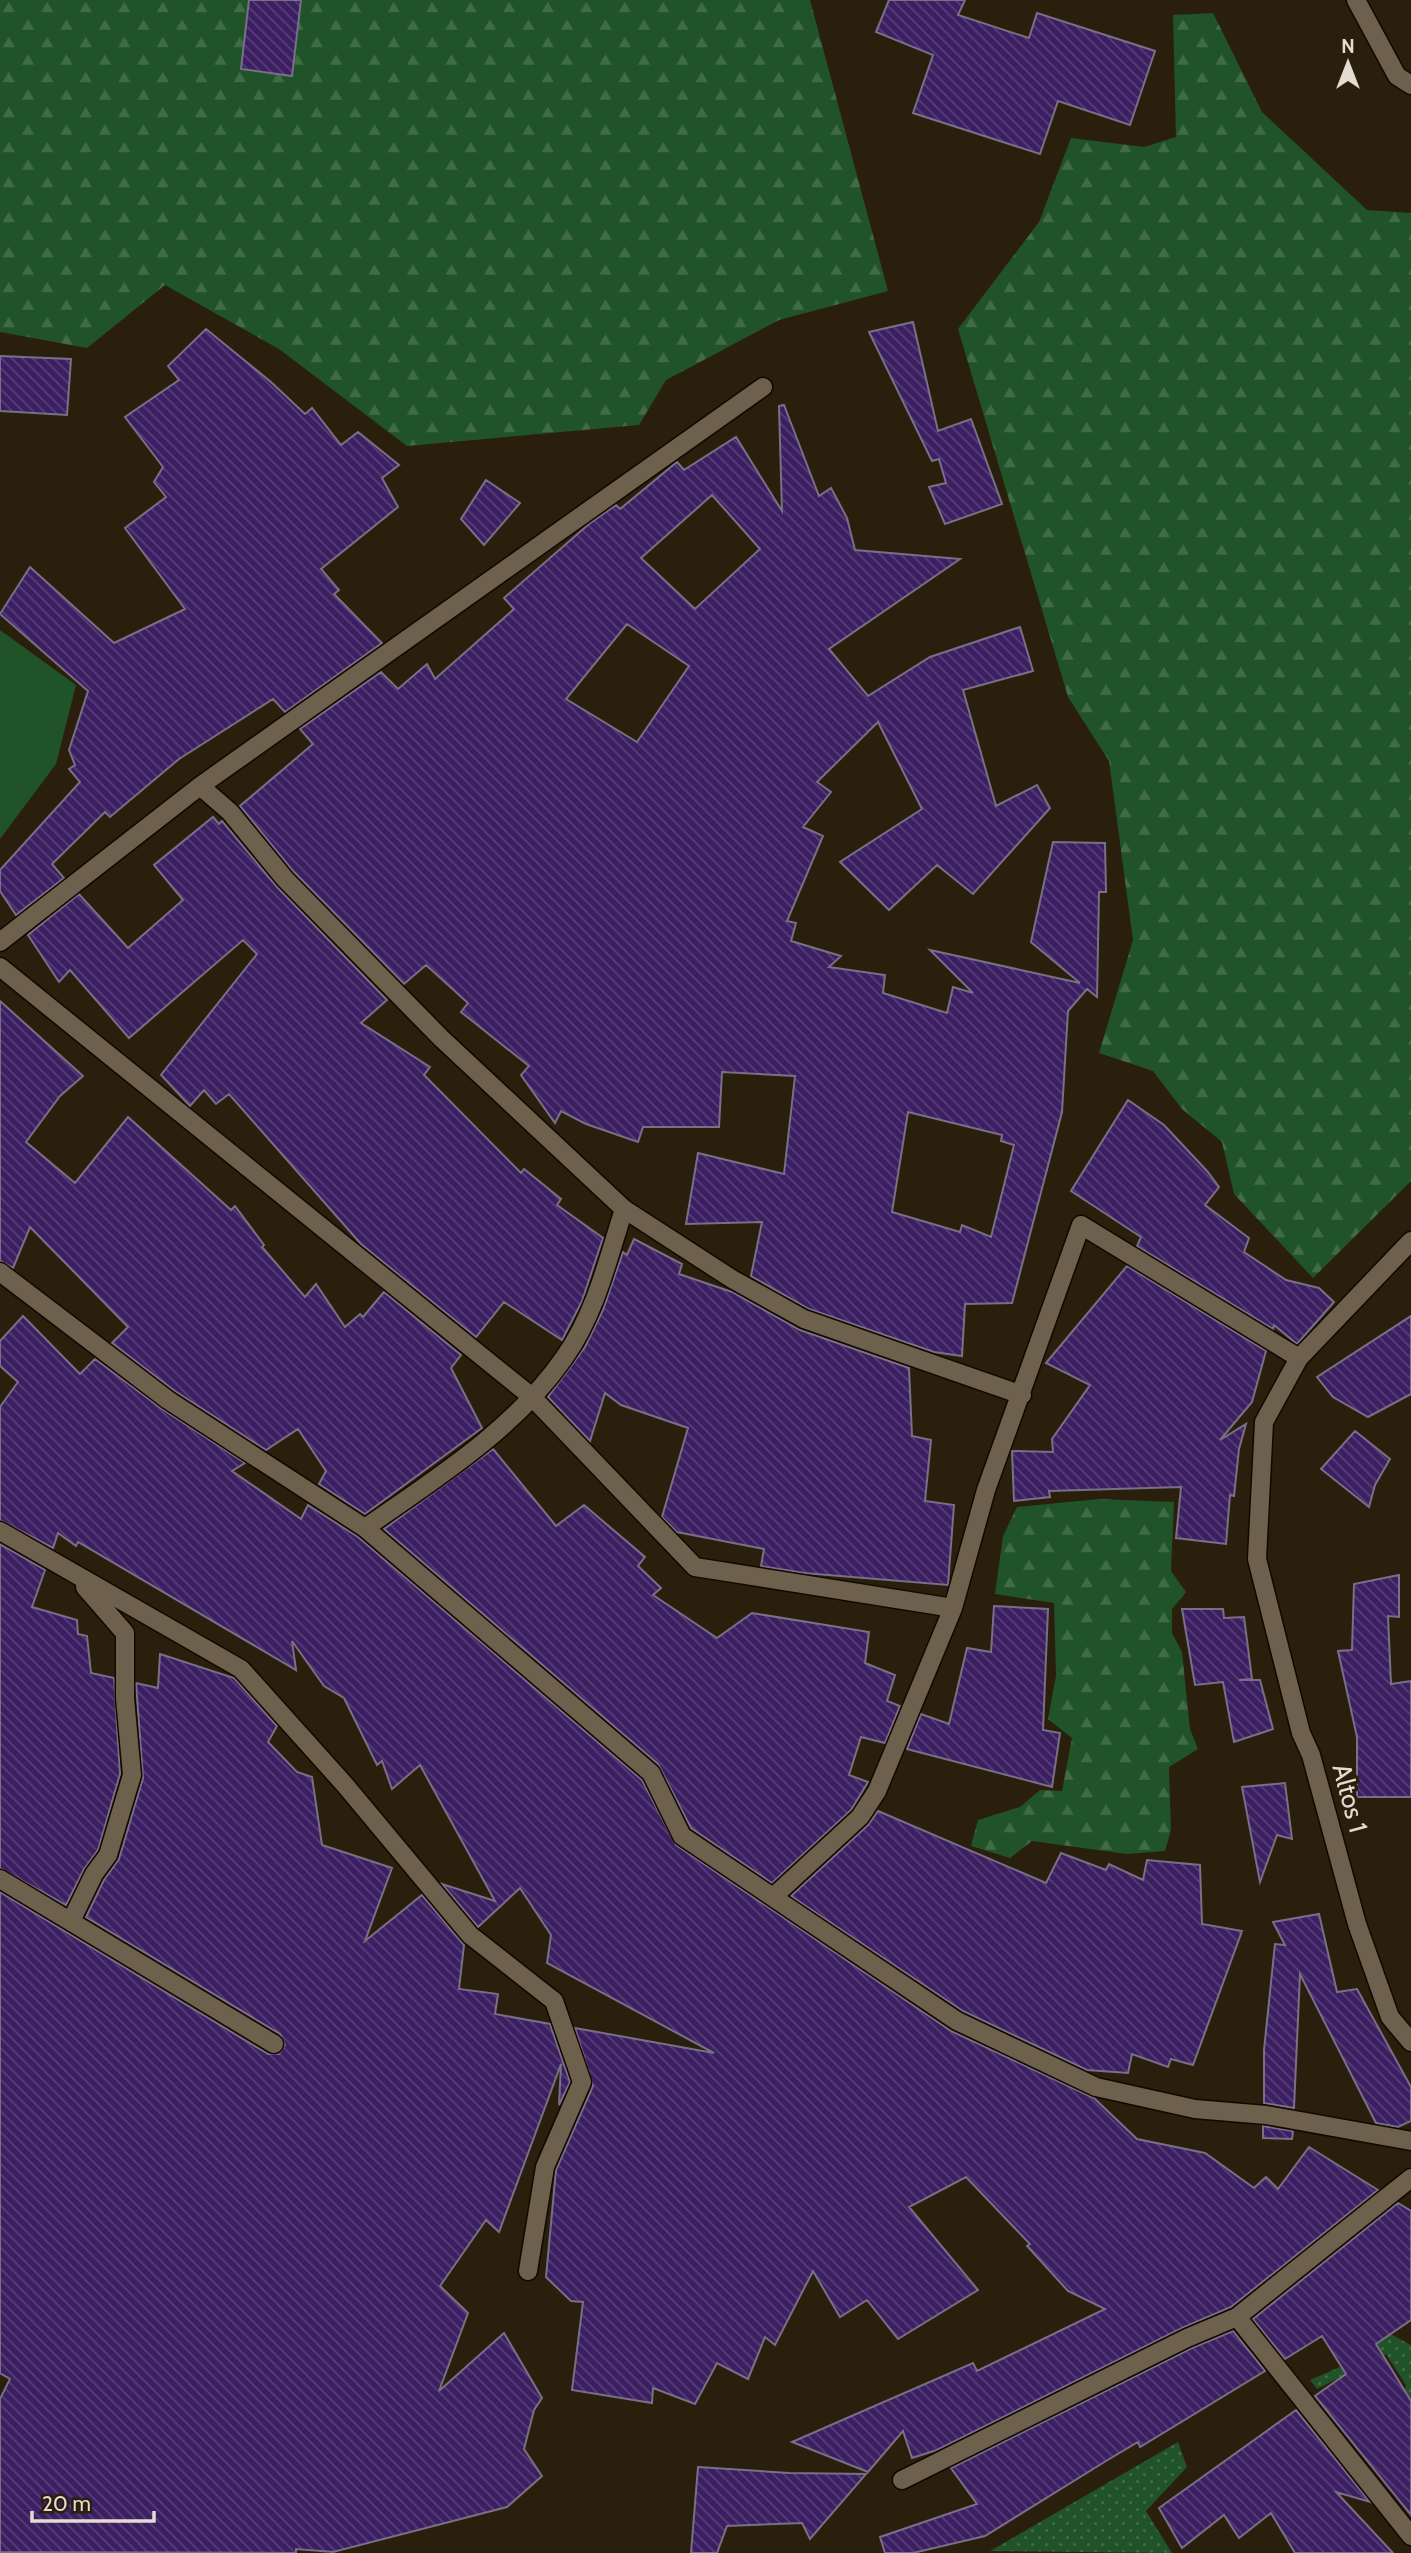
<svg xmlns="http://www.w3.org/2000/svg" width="1411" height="2553" viewBox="0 0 1411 2553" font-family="Cabin,sans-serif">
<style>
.grass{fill:url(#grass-dots)}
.forest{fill:url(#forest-firs)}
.green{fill:#205328}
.building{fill:url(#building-back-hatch);stroke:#777086;stroke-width:2;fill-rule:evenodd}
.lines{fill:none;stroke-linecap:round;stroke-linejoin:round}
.minor-casing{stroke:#130800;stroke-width:21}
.minor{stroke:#6d604c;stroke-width:18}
.labels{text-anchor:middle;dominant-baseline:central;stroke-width:7;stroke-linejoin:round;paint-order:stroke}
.street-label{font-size:26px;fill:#e4dcd1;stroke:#2a1f0d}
</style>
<defs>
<pattern id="grass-dots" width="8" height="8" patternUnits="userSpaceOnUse" patternTransform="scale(1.75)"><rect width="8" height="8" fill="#205328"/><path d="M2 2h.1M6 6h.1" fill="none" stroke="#406b46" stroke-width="1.8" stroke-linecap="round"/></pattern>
<pattern id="forest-firs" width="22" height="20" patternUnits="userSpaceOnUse" patternTransform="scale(1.75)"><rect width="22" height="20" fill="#205328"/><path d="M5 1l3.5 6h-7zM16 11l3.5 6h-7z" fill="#406b46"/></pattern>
<pattern id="building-back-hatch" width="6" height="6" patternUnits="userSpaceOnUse" patternTransform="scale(1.75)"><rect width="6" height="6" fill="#3c1f62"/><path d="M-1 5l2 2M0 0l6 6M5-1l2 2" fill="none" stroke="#583f77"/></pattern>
</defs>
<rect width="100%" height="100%" fill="#2a1f0d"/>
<path class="grass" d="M1385 2331 1411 2345V2402L1404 2395 1406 2385 1386 2354 1317 2389 1310 2380 1349 2363Z
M1178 2442 1187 2467 1146 2511 1172 2553 990 2551Z"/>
<path class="forest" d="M0 0H810L888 291 779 320 666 380 639 425 407 446 279 349 165 285 87 348 0 332Z
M1213 13 1262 112 1367 210 1411 213V1181L1313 1278 1234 1194 1222 1142 1182 1109 1153 1071 1099 1053 1133 940 1109 761 1068 697 958 329 1039 222 1071 138 1144 147 1176 137 1173 15Z
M1099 1499 1174 1502 1171 1571 1186 1592 1172 1609V1633L1182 1652 1190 1729 1198 1749 1169 1767 1171 1830 1165 1851 1127 1854 1032 1841 1010 1858 971 1846 978 1820 1020 1807 1040 1790 1062 1791 1072 1738 1048 1719 1056 1676 1054 1603 995 1594 1003 1536 1017 1507Z"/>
<path class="green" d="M0 630 76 685 56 764 0 839Z"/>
<path class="building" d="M249 0H301L292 76 241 69Z
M889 0H965L958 15 1029 38 1037 13 1155 51 1130 125 1058 101 1040 154 913 113 933 55 876 32Z
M913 322 938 431 971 419 1002 504 945 524 929 487 946 483 939 459 932 461 869 332Z
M206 329 271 382 305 414 312 408 341 445 358 432 399 465 382 478 398 507 321 569 339 590 334 594 382 643 285 712 273 699 179 759 110 817 105 812 52 864 64 878 16 915 0 891V870L80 782 69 769 75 765 69 750 88 691 0 614 30 567 114 643 185 609 125 528 166 497 154 482 163 467 125 417 179 380 168 366Z
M0 356 71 359 67 415 0 411Z
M784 405 819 496 831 488 847 518 855 550 960 559 829 649 868 696 930 657 1020 627 1033 671 963 690 996 806 1037 785 1050 808 973 894 937 865 889 910 840 862 922 809 878 722 817 782 831 792 803 827 823 836 787 921 796 923 791 941 841 956 829 967 885 975 883 993 947 1013 953 987 973 993 930 950 1080 983 1031 942 1053 842 1105 843 1106 892H1099L1097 997 1087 989 1068 1011 1062 1112 1012 1303 965 1304 962 1356 934 1352 809 1309 751 1276 762 1222 686 1224 698 1153 784 1174 795 1076 722 1072 719 1127H643L638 1142 586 1124 561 1111 555 1123 521 1075 529 1066 461 1012 468 1003 426 965 404 984 293 871 240 806 313 744 300 729 381 672 398 689 427 664 435 679 514 609 504 598 589 524 616 505 620 509 677 462 684 470 736 437 782 511 779 406ZM712 495 760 549 695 609 641 558ZM627 624 689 666 637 742 566 699ZM908 1112 1002 1135 1001 1141 1014 1145 991 1237 962 1225 960 1232 892 1212Z
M486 480 520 503 484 545 461 519Z
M213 817 219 824 222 821 277 887 387 1000 361 1023 430 1067 424 1075 521 1173 524 1169 561 1199 557 1205 603 1238 582 1301 562 1340 504 1302 476 1337 361 1244 229 1094 216 1104 204 1090 190 1106 161 1075 257 954 243 940 129 1038 70 970 59 982 28 935 79 894 128 948 183 900 154 865Z
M0 1001 83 1076 60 1096 26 1142 75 1183 128 1117 231 1210 235 1206 264 1245 262 1247 305 1297 316 1284 345 1327 360 1314 363 1317 384 1292 461 1355 451 1368 482 1428 365 1514 319 1484 326 1471 298 1429 266 1450 175 1391 112 1343 128 1327 30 1227 13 1268 0 1261Z
M1128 1100 1164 1125 1207 1171 1219 1187 1205 1205 1249 1238 1244 1252 1286 1280 1319 1288 1334 1302 1297 1344 1274 1325 1273 1329 1137 1246 1141 1237 1071 1191Z
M634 1239 682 1264 679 1274 732 1292 800 1330 909 1368 912 1436 931 1440 925 1501 954 1505 948 1585 804 1573 761 1566 764 1549 677 1532 662 1517 688 1428 621 1405 605 1393 590 1441 548 1397 585 1347 603 1310 623 1252 627 1255Z
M1127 1266 1266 1351 1252 1402 1220 1440 1246 1424 1239 1449 1234 1496 1230 1495 1226 1544 1176 1538 1181 1487 1049 1491 1050 1497 1014 1501 1012 1451 1053 1452 1052 1439 1090 1385 1046 1363Z
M23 1316 80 1374 95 1359 162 1409 245 1463 232 1471 301 1519 308 1505 358 1537 642 1780 676 1845 951 2031 1094 2098 1137 2139 1205 2153 1254 2188 1266 2177 1278 2189 1309 2147 1378 2190 1231 2307 1182 2328 937 2450 912 2458 903 2431 868 2472 792 2442 973 2363 977 2371 1105 2309 1068 2291 1027 2246 1030 2244 966 2177 909 2207 978 2290 898 2339 867 2300 840 2317 813 2271 775 2345 765 2337 748 2379 717 2363 695 2404 653 2388 652 2403 572 2390 583 2302 571 2301 546 2277 556 2170 593 2086 575 2028 714 2053 547 1963 551 1935 520 1888 478 1927 442 1884 495 1901 420 1765 392 1789 382 1761 377 1765 344 1698 324 1686 292 1641 296 1670 78 1542 76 1546 58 1533 53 1548 0 1520V1407L18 1382 0 1366V1341Z
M1411 1316V1394L1368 1417 1333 1397 1317 1377Z
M1355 1431 1390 1459 1375 1485 1369 1507 1321 1469Z
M493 1449 556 1526 584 1505 645 1557 638 1566 661 1588 653 1595 717 1638 752 1613 869 1632 865 1663 895 1675 887 1701 900 1706 885 1743 861 1737 849 1775 868 1782 851 1810 772 1883 691 1828 658 1764 384 1529Z
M0 1544 45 1570 32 1607 77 1620 78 1634 87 1636 91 1673 114 1678 120 1774 98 1850 84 1869 66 1905 0 1868Z
M1399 1575V1617L1388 1616 1391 1684 1411 1681V1797H1357V1737L1338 1651 1352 1650 1354 1584Z
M994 1606 1048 1609 1043 1730 1060 1733 1052 1787 907 1749 921 1714 949 1724 967 1648 991 1652Z
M1182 1609H1223L1224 1618 1244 1617 1252 1679 1239 1680H1260L1273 1729 1234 1742 1223 1682 1195 1685Z
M160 1654 234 1678 277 1726 268 1742 297 1772 312 1777 322 1845 392 1868 365 1941 422 1895 464 1945 459 1989 498 1994 495 2014 550 2024 570 2082 559 2105 561 2064 499 2232 486 2220 440 2286 468 2313 439 2391 504 2333 542 2398 534 2410 524 2449 542 2476 507 2507 333 2552 296 2549V2553L0 2552V2399L10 2379 0 2373V1892L268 2054H279L285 2045 280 2034 86 1917 104 1880 119 1859 143 1778 136 1683 158 1688Z
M1285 1783 1292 1839 1277 1835 1260 1882 1242 1787Z
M878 1811 1046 1883 1061 1853 1106 1870 1109 1864 1143 1880 1147 1860 1200 1865 1202 1924 1242 1931 1193 2065 1171 2059 1168 2067 1132 2054 1128 2073 1087 2070 963 2011 791 1896 868 1825Z
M1319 1914 1337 1992 1357 1989 1411 2087V2121L1398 2127 1376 2123 1300 1974 1294 2108 1264 2103V2050L1275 1944 1285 1945 1273 1922Z
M1263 2126 1293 2131 1292 2139 1263 2138Z
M1398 2203 1411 2211V2320L1376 2344 1411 2401V2515L1315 2396 1346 2374 1322 2336 1285 2359 1253 2319Z
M1233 2331 1265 2371 1140 2447 1138 2442 1106 2461 985 2536 913 2553H885L880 2537 977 2504 951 2468 1192 2348Z
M1296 2410 1370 2502 1336 2492 1393 2553H1295L1271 2513 1239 2538 1224 2515 1182 2548 1159 2508Z
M698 2467 789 2473 866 2474 810 2539 802 2523 727 2526 717 2553H691Z"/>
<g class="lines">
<g class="minor-casing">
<path id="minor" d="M1356 0 1397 76 1411 85
M200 786 230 812 285 879 441 1038 624 1209 732 1279 804 1319 1022 1395
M0 942 200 786 763 387
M0 967 532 1397 695 1567 953 1608
M1411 1241 1299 1358 1264 1422 1257 1559 1301 1733 1311 1755 1357 1924 1390 2017 1411 2042
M0 1272 168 1400 365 1528 651 1773 682 1836 957 2021 1096 2087 1195 2109 1266 2115 1411 2141
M365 1528C435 1479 514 1430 564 1358 595 1315 608 1259 624 1209
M0 1531 241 1669 345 1785 470 1935 554 2001 582 2082 545 2167 528 2271
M0 1879 274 2044
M773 1897 860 1817 877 1791 953 1608 986 1490 1081 1225 1299 1358
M71 1921 94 1874 108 1855 132 1775 125 1698V1633L85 1587
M1237 2317 1411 2536
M902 2480 1187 2338 1237 2317 1411 2178"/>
</g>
<use href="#minor" class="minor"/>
</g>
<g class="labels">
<g class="street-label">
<text transform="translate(1350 1798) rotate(75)">Altos 1</text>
</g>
</g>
<g transform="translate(1348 63)" stroke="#2a1f0d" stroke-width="5" paint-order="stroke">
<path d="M0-5L12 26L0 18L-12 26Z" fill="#e4dcd1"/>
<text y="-10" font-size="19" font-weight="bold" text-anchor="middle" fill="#e4dcd1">N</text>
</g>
<path d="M32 2511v10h122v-10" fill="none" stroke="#e4dcd1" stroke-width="3.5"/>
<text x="42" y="2511" font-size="21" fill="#e4dcd1" stroke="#2a1f0d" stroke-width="5" paint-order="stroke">20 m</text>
</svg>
